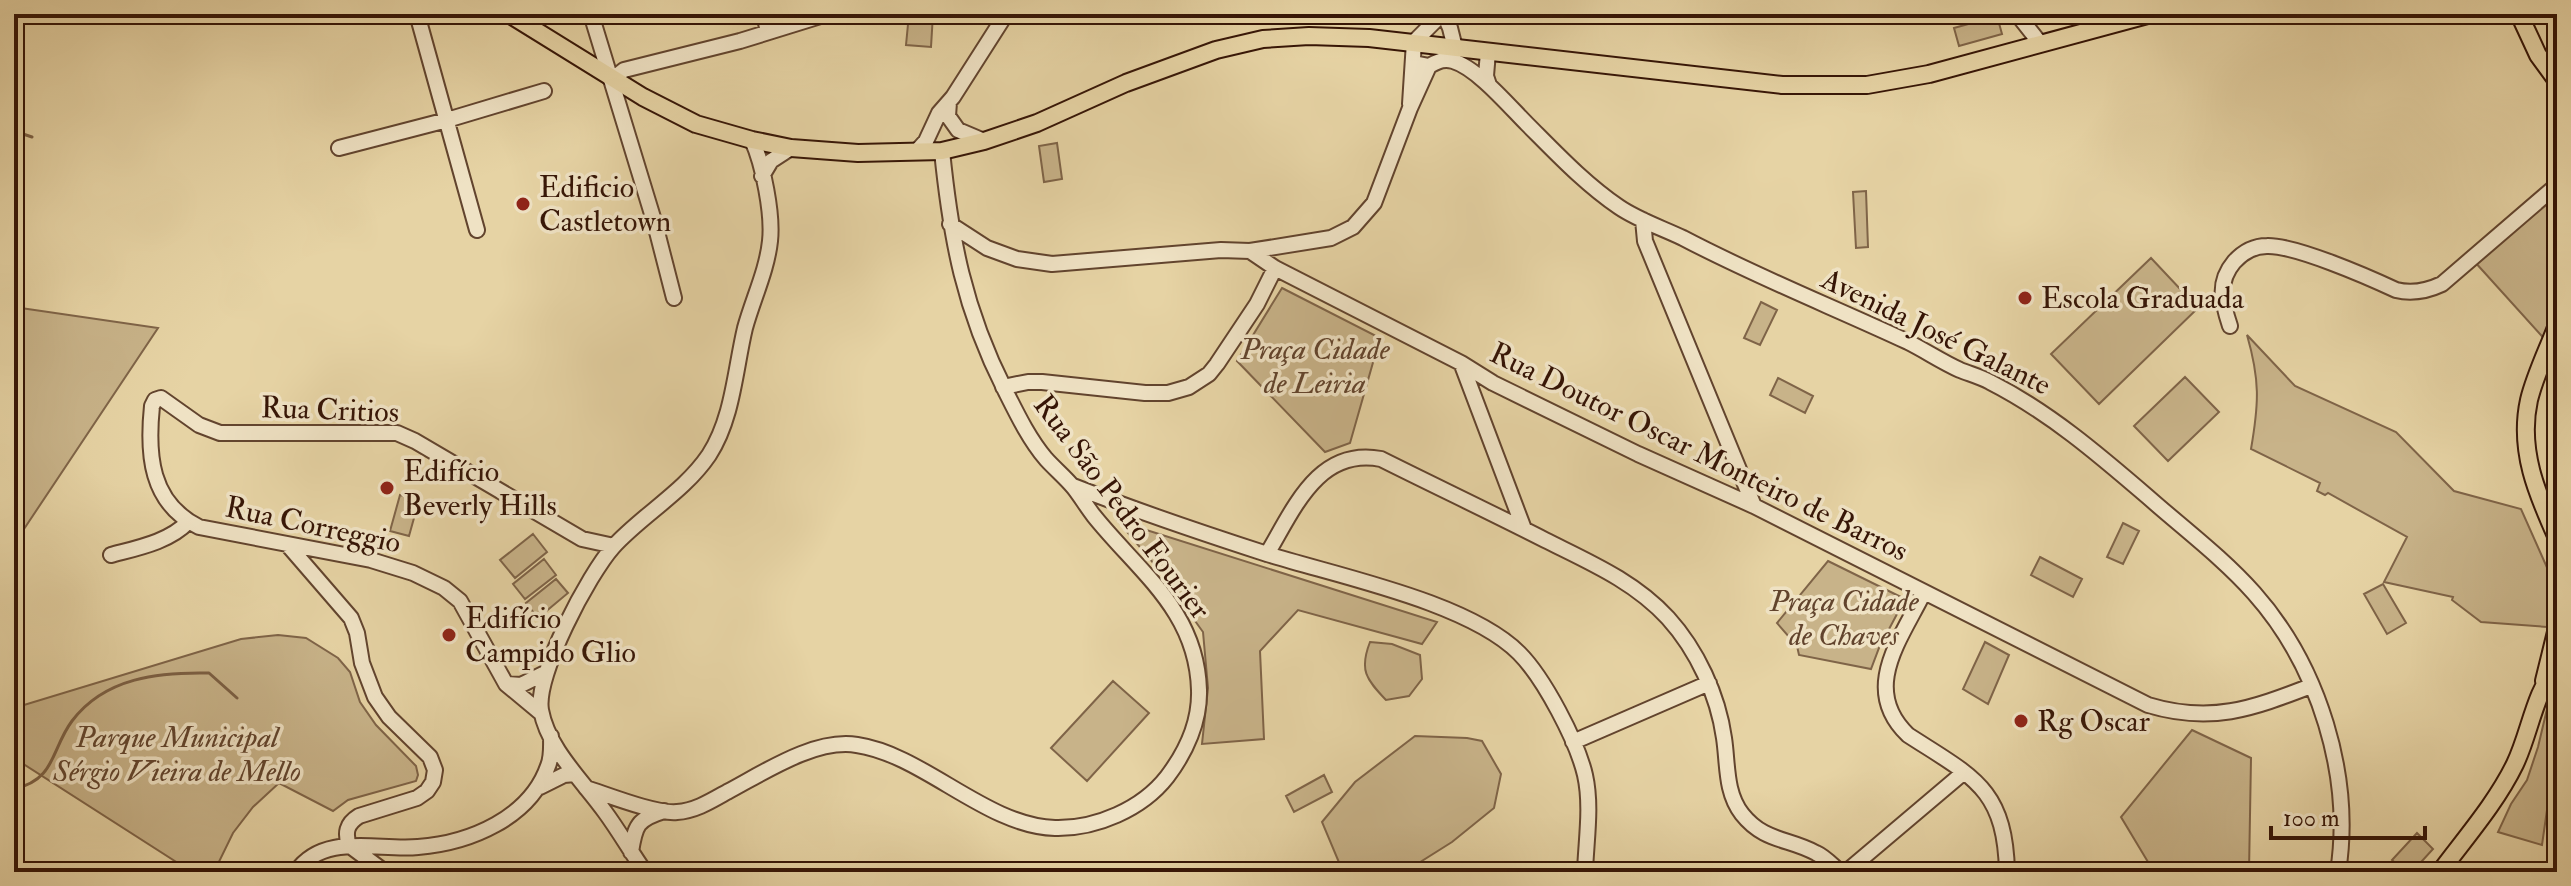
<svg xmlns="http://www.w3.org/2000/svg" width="2571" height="886" viewBox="0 0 2571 886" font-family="'IM FELL Double Pica',serif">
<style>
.green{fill:#c8b389;stroke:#7f6448;stroke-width:2}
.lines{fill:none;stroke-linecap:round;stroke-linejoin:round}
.stream{stroke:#7c6044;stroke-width:3}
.minor-casing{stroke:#62442e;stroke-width:18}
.major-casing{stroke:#361506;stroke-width:20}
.minor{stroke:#efe2c4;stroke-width:14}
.major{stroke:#e6d3a4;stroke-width:16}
.poi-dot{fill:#8f2418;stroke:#efe2c4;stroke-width:3}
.labels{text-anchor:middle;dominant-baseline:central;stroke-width:7;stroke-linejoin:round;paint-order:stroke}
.poi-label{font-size:30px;fill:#361506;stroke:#efe2c4;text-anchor:start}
.street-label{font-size:30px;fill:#361506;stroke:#efe2c4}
.park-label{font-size:30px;font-style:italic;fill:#62442d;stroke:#efe2c4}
</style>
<rect width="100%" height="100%" fill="#e6d3a4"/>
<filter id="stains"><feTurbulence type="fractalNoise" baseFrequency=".0025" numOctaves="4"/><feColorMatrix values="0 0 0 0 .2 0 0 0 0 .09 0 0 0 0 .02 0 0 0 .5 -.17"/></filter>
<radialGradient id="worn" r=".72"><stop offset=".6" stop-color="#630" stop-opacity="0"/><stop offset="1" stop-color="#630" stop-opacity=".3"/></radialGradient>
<path class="green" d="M909 14H933L931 47 906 45Z
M1997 16 2002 34 1959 46 1954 28Z
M1057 143 1062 179 1044 182 1039 146Z
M2557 189V319L2549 344 2474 261Z
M1866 191 1868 247 1856 248 1853 192Z
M2151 258 2198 308 2099 404 2051 354Z
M1282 288 1380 338 1350 443 1325 452 1237 361Z
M1761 302 1777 310 1760 345 1744 338Z
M14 307 158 328 14 544Z
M2247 335 2295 386 2396 432 2454 491 2521 509 2553 581 2554 596 2547 627 2481 622 2452 600 2453 597 2384 582 2407 537 2328 493 2325 495 2317 491 2320 483 2251 449C2259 403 2260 380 2247 335Z
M2185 377 2219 412 2168 461 2134 426Z
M1778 378 1813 396 1805 413 1770 395Z
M400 495 419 500 409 536 390 531Z
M1118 521 1437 622 1422 644 1298 610 1260 651 1264 739 1202 744 1208 688 1203 632 1155 565Z
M2123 523 2139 531 2123 564 2107 557Z
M533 534 547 552 515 578 500 560Z
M2040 557 2082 579 2073 597 2031 575Z
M544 559 556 575 525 599 513 584Z
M1828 561 1905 599 1879 648 1871 669 1799 655 1797 646 1777 623Z
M556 579 568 593 538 618 526 603Z
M2383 584 2406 623 2387 634 2364 594Z
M278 635 306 638 338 658 350 672 360 702 376 725 416 766 418 775 416 781 348 800 333 811 279 783 253 807 233 833 214 872H192L14 758V708L241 639Z
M1370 642 1392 644 1420 655 1422 679 1409 696 1386 700C1366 679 1359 670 1370 642Z
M1985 642 2009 655 1988 704 1963 689Z
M1113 681 1149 713 1087 781 1051 748Z
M2551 692 2557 693 2554 761 2542 845 2498 832 2511 804 2527 780 2538 747Z
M2192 730 2251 758 2249 872H2154L2121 817Z
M1415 736 1467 738 1482 741 1501 774 1494 808 1452 842 1414 866 1410 872H1343L1322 822 1355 782Z
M1324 775 1332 792 1294 812 1286 796Z
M2417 833 2433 849 2412 872H2404L2392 860Z"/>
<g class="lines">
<path class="stream" d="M14 131 32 137
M14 789C56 780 51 749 72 721 105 677 160 672 209 673L237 698"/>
<g class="minor-casing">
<path id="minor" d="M417 14 477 230
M591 14 655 224 674 298
M764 14 768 32
M1444 14 1450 28 1455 48
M2017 14 2040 43
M1488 52 1486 76 1489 85
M1414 63 1429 66C1437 62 1443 58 1453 61 1477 68 1509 106 1527 124 1556 153 1585 184 1619 207 1638 220 1662 228 1683 238 1757 277 1833 307 1908 342 1926 351 1942 362 1960 370 1970 374 1981 377 1990 382 2049 412 2098 454 2148 497 2183 528 2223 558 2254 593 2319 666 2353 776 2338 872
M614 78 624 70 740 41 827 14
M949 102 948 116 958 130 984 141
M1410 104 1414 42 1442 14
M339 148 447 120 544 91
M916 152 926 141 939 113 953 97 1006 14
M762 176 771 161 791 148
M1643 220 1645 241 1754 506
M950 224 987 248 1017 259 1052 264 1221 250 1250 251 1331 238 1353 227 1374 203 1410 108 1429 66
M1250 251 1275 268 1461 363 1493 383 1638 454 1754 506 2148 705C2211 724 2251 709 2311 686
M2230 326C2222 302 2217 282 2234 262 2243 252 2253 246 2267 246 2295 245 2368 277 2396 290 2412 294 2427 291 2442 284L2557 185
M1462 365 1524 529
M1003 387 1028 382H1042L1145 393H1168L1189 387 1209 374 1217 364 1257 304 1275 268
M1073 486C1137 511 1202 533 1267 554 1337 576 1468 602 1519 653 1544 678 1577 741 1585 775 1592 806 1586 841 1585 872
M287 544 351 618 357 633 362 663 375 697 389 717 430 757 435 770 433 782 427 791 417 798 359 816C346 824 345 833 349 846
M1267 554C1294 509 1318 447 1381 459 1435 486 1490 512 1545 540 1589 562 1634 581 1668 618 1697 650 1718 695 1724 738 1728 764 1725 792 1742 814 1764 842 1789 838 1816 853 1825 857 1832 865 1840 872
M111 555C137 548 169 542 188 522
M1924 592C1901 639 1860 689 1908 735 1973 777 2005 788 2007 872
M506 684 521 685 545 673
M541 713 506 684 460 601 444 588 413 573 371 560 199 527C150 503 147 454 152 406L155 400 161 398 199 425 220 433H397L415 441 582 539 614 546
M1573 742 1709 683
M540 787 564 775 575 774
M586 788C608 795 655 814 677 812 695 811 711 801 727 792 763 773 815 738 857 745 924 755 986 826 1055 828 1096 829 1142 809 1167 777 1186 752 1200 721 1199 690 1197 611 1139 572 1094 516 1087 507 1081 497 1074 488 1066 478 1055 469 1046 459 1029 439 1017 414 1005 390 964 309 951 240 942 151
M350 846 385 872
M631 852C635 826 637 819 664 811
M296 872C324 832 378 851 418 847 470 843 530 818 548 766 552 757 551 746 551 736
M645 872C631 852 619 831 605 812 583 781 548 749 541 710 535 675 589 574 613 547 642 515 684 492 709 455 733 418 735 370 745 328 753 299 767 270 770 241 773 214 763 164 752 140
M1846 872 1963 773"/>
</g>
<g class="major-casing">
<path id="major" d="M509 14 643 97 696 124 752 140 791 148 858 153 942 151 984 141 1037 123 1126 83 1216 50 1263 39 1309 36 1369 38 1782 85H1867L1929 74 2151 14
M2519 14 2538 55 2557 81
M2557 325C2548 349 2535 375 2529 400 2518 450 2537 494 2557 538
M2544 681 2557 628
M2440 872C2466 837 2496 803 2515 764 2530 733 2534 693 2557 666"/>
</g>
<use href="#minor" class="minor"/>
<use href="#major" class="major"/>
</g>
<g class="poi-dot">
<circle cx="523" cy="204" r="8"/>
<circle cx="2025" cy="298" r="8"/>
<circle cx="387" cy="488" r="8"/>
<circle cx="449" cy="635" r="8"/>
<circle cx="2021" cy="721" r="8"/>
</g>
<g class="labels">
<g class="poi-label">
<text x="539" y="187">Edificio<tspan x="539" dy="34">Castletown</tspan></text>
<text x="2041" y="298">Escola Graduada</text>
<text x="403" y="471">Edifício<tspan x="403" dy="34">Beverly Hills</tspan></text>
<text x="465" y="618">Edifício<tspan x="465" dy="34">Campido Glio</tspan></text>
<text x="2037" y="721">Rg Oscar</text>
</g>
<g class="street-label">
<text transform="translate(1936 332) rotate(26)">Avenida José Galante</text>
<text transform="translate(330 410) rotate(2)">Rua Critios</text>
<text transform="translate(1699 452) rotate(26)">Rua Doutor Oscar Monteiro de Barros</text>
<text transform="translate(1122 507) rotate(53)">Rua São Pedro Fourier</text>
<text transform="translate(313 525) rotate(12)">Rua Correggio</text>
</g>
<g class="park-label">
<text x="1315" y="349">Praça Cidade<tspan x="1315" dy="34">de Leiria</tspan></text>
<text x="1844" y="601">Praça Cidade<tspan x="1844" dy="34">de Chaves</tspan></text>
<text x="177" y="737">Parque Municipal<tspan x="177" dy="34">Sérgio Vieira de Mello</tspan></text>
</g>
</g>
<rect width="2571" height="886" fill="none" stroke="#e6d3a4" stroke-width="48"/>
<rect x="16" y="16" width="2539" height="854" fill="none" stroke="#361506" stroke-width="4"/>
<rect x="24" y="24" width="2523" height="838" fill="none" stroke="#361506" stroke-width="2"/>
<path d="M2271 826v12h154v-12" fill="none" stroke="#361506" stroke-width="4"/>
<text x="2283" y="826" font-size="24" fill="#361506" stroke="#efe2c4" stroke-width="6" paint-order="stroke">100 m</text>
<rect width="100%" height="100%" filter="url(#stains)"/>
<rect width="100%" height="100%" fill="url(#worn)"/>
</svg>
